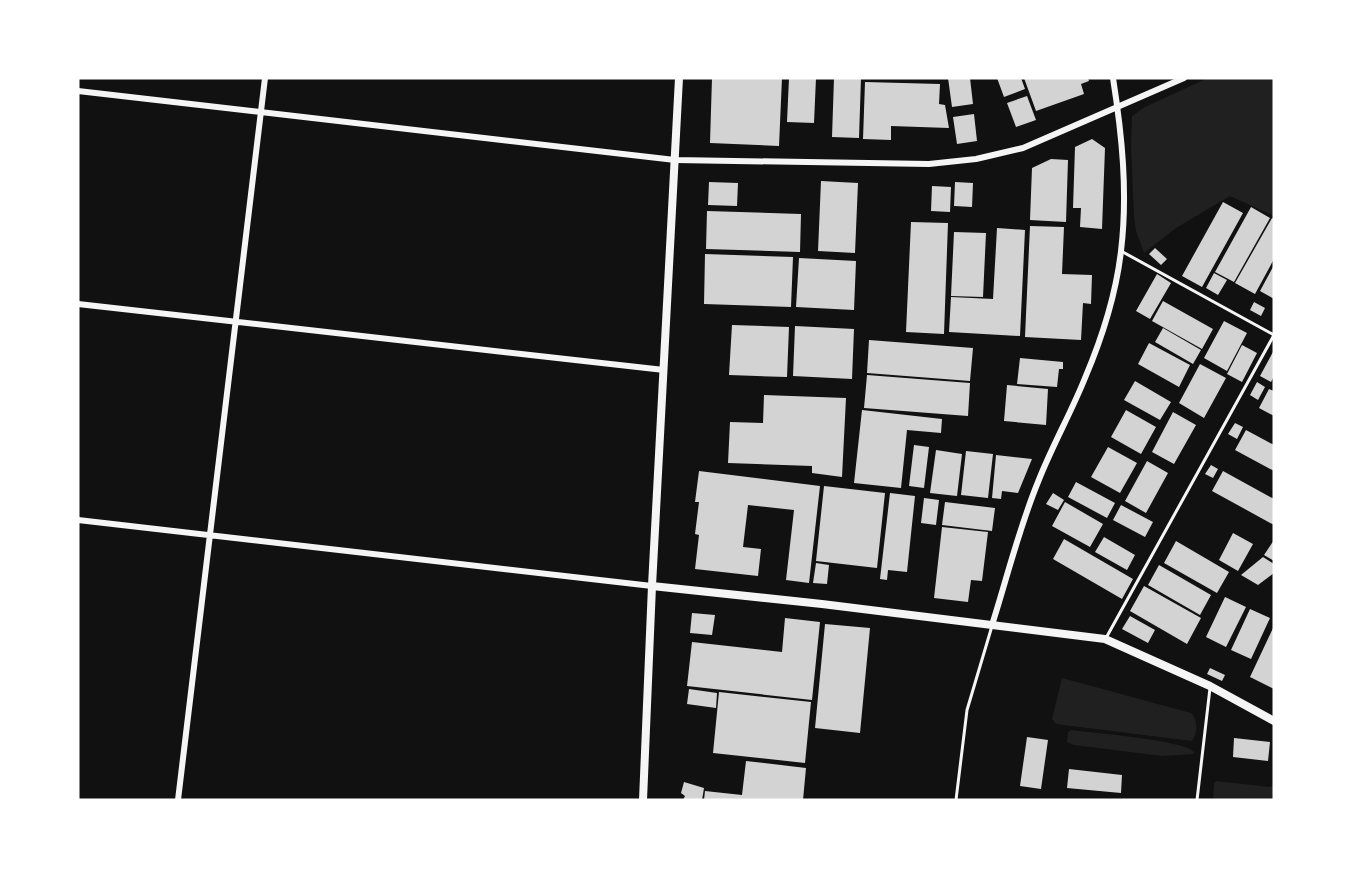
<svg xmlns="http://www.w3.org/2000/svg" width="1352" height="878" viewBox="0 0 1352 878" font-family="'PT Sans',sans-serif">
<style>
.green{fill:#202020}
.building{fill:#d3d3d3}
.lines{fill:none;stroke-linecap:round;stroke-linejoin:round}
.service{stroke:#f5f5f5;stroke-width:3}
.minor{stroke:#f5f5f5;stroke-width:6}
.tertiary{stroke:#f5f5f5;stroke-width:8}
</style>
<rect width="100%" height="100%" fill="#111"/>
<path class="green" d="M1208 78H1274V216L1230 196 1176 228 1144 253 1136 231 1134 217 1131 147 1132 116 1145 107Z
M1062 678 1191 713C1198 720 1198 734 1192 741L1056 724 1052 719Z
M1071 730C1092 733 1184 740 1194 752L1193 754 1162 756 1074 745 1067 742 1068 732Z
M1216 781 1270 787 1274 785V800H1213L1214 784Z"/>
<path class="building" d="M712 78H782L779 146 710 143Z
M789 78H816L814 123 787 122Z
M834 78H861L859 138 832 137Z
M948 78H970L973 104 952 107Z
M997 78H1021L1025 89 1004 97Z
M1024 78H1088L1089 81 1081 84 1084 94 1036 111Z
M865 82 940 84 939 104 945 105 949 128 891 126V140L863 139Z
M1027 96 1036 120 1016 127 1007 103Z
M974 114 977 141 957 144 953 117Z
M1092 139 1105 148 1102 229 1080 227 1081 208H1073L1075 147Z
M1051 159 1068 160 1066 222 1030 220 1032 168Z
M821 181 858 183 855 253 818 251Z
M709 182 738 183 737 206 708 205Z
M955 182 973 183 972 207 954 206Z
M932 186 951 187 950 212 931 211Z
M1223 202 1243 213 1202 287 1182 276Z
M1251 207 1270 218 1234 282 1215 272Z
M707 211 801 214 800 252 706 249Z
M1272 218 1274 219V259L1255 294 1235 283Z
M911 222 948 223 944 334 906 332Z
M1030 226 1064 227 1062 274 1092 275 1091 304 1083 303 1081 340 1025 337Z
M997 228 1025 230 1020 336 949 332 951 297 993 299Z
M954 232 986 233 983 297 951 296Z
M1155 248 1167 259 1161 265 1149 254Z
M705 254 793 257 791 307 704 304Z
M799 258 856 261 854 310 796 307Z
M1274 265V299L1260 291Z
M1214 273 1227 280 1218 295 1206 288Z
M1157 274 1171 283 1150 319 1136 311Z
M1163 301 1213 329 1202 349 1152 321Z
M1254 302 1265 308 1261 316 1250 310Z
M1224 321 1247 333 1227 371 1204 358Z
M732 325 789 327 787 377 729 375Z
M795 326 854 329 852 379 793 376Z
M1163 328 1201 350 1193 364 1155 342Z
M869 340 973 348 970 381 867 373Z
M1149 343 1190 365 1179 387 1138 364Z
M1242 345 1257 353 1242 382 1227 374Z
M1274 350V376L1271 382 1260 376Z
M1020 358 1063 362V369H1059L1057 387 1017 384Z
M1200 364 1226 378 1204 418 1179 403Z
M867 375 970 383 968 416 864 408Z
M1135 381 1171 402 1160 420 1124 400Z
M1257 382 1265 387 1258 400 1250 395Z
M1007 385 1048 389 1046 425 1004 421Z
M1269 389 1274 391V416L1259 408Z
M764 395 846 398 842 477 812 473V466L728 463 730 422 763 423Z
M862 410 942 419 941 433 907 430 901 488 854 483Z
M1126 410 1156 427 1141 454 1111 437Z
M1173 412 1196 425 1174 464 1152 452Z
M1235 423 1243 427 1237 439 1228 434Z
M1246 430 1274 445V471L1235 450Z
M914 445 929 447 924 488 909 486Z
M1108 447 1137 463 1120 493 1091 477Z
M936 450 962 454 957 496 930 493Z
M966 451 993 454 988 498 961 495Z
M996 455 1032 459 1018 493 1002 491 1001 499 992 498Z
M1147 461 1168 473 1146 513 1125 501Z
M1211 465 1218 469 1213 478 1205 474Z
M699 471 820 486 809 583 786 580 794 510 748 505 743 547 761 549 758 576 695 569 699 535 695 534 699 502H695Z
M1223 471 1274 499V525L1212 491Z
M1076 482 1115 503 1107 518 1068 497Z
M824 486 885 493 877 568 816 561Z
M890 493 915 496 907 572 888 570 887 580 880 579Z
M1053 493 1064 500 1058 510 1046 504Z
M924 498 939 500 936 525 921 523Z
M945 502 995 508 992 531 942 525Z
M1065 502 1103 524 1090 547 1052 526Z
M1121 505 1153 522 1145 537 1113 520Z
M942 527 988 532 982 581 971 580 968 602 934 598Z
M1233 533 1253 544 1238 571 1219 560Z
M1104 537 1135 555 1127 570 1095 552Z
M1064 539 1133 579 1122 599 1053 559Z
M1274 540V561L1264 555Z
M1176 541 1229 572 1217 593 1164 563Z
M1263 557 1274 564V573L1258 585 1241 575Z
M816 563 829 565 827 584 813 583Z
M1159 565 1211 595 1200 615 1148 585Z
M1144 586 1201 618 1187 644 1130 611Z
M1225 597 1246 607 1226 647 1206 637Z
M1250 609 1270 618 1251 659 1231 650Z
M692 613 715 615 712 635 690 633Z
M1130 616 1155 630 1148 643 1122 629Z
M785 618 820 622 812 700 687 686 692 642 782 652Z
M825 624 870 628 860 733 815 728Z
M1274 626V689L1250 677Z
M1210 668 1225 675 1222 681 1207 674Z
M689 689 717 693 716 708 687 704Z
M719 692 811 702 805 763 713 753Z
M1027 737 1048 740 1041 789 1020 786Z
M1234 738 1270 742 1268 761 1233 757Z
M746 761 806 768 803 800H704L705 791 742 795Z
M1069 769 1122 775 1121 793 1067 788Z
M684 782 704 788 702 800H683L685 796 681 793Z"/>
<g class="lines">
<path class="service" d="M1106 638 1274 335 1121 251
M956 800 967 710 992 626
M1197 800 1210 688"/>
<path class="minor" d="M78 91 675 160 929 164 976 159 1023 148 1184 78
M78 304 664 370
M78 520 652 586
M992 625C1007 578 1019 528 1038 482 1052 446 1071 413 1085 378 1102 338 1116 294 1121 251 1128 193 1122 135 1113 78
M178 800 265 78"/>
<path class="tertiary" d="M679 78 652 586 822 604 1105 639 1210 686 1274 721
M643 800 652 586"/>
</g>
<rect width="1352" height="878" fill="none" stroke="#ffffff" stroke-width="159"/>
</svg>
